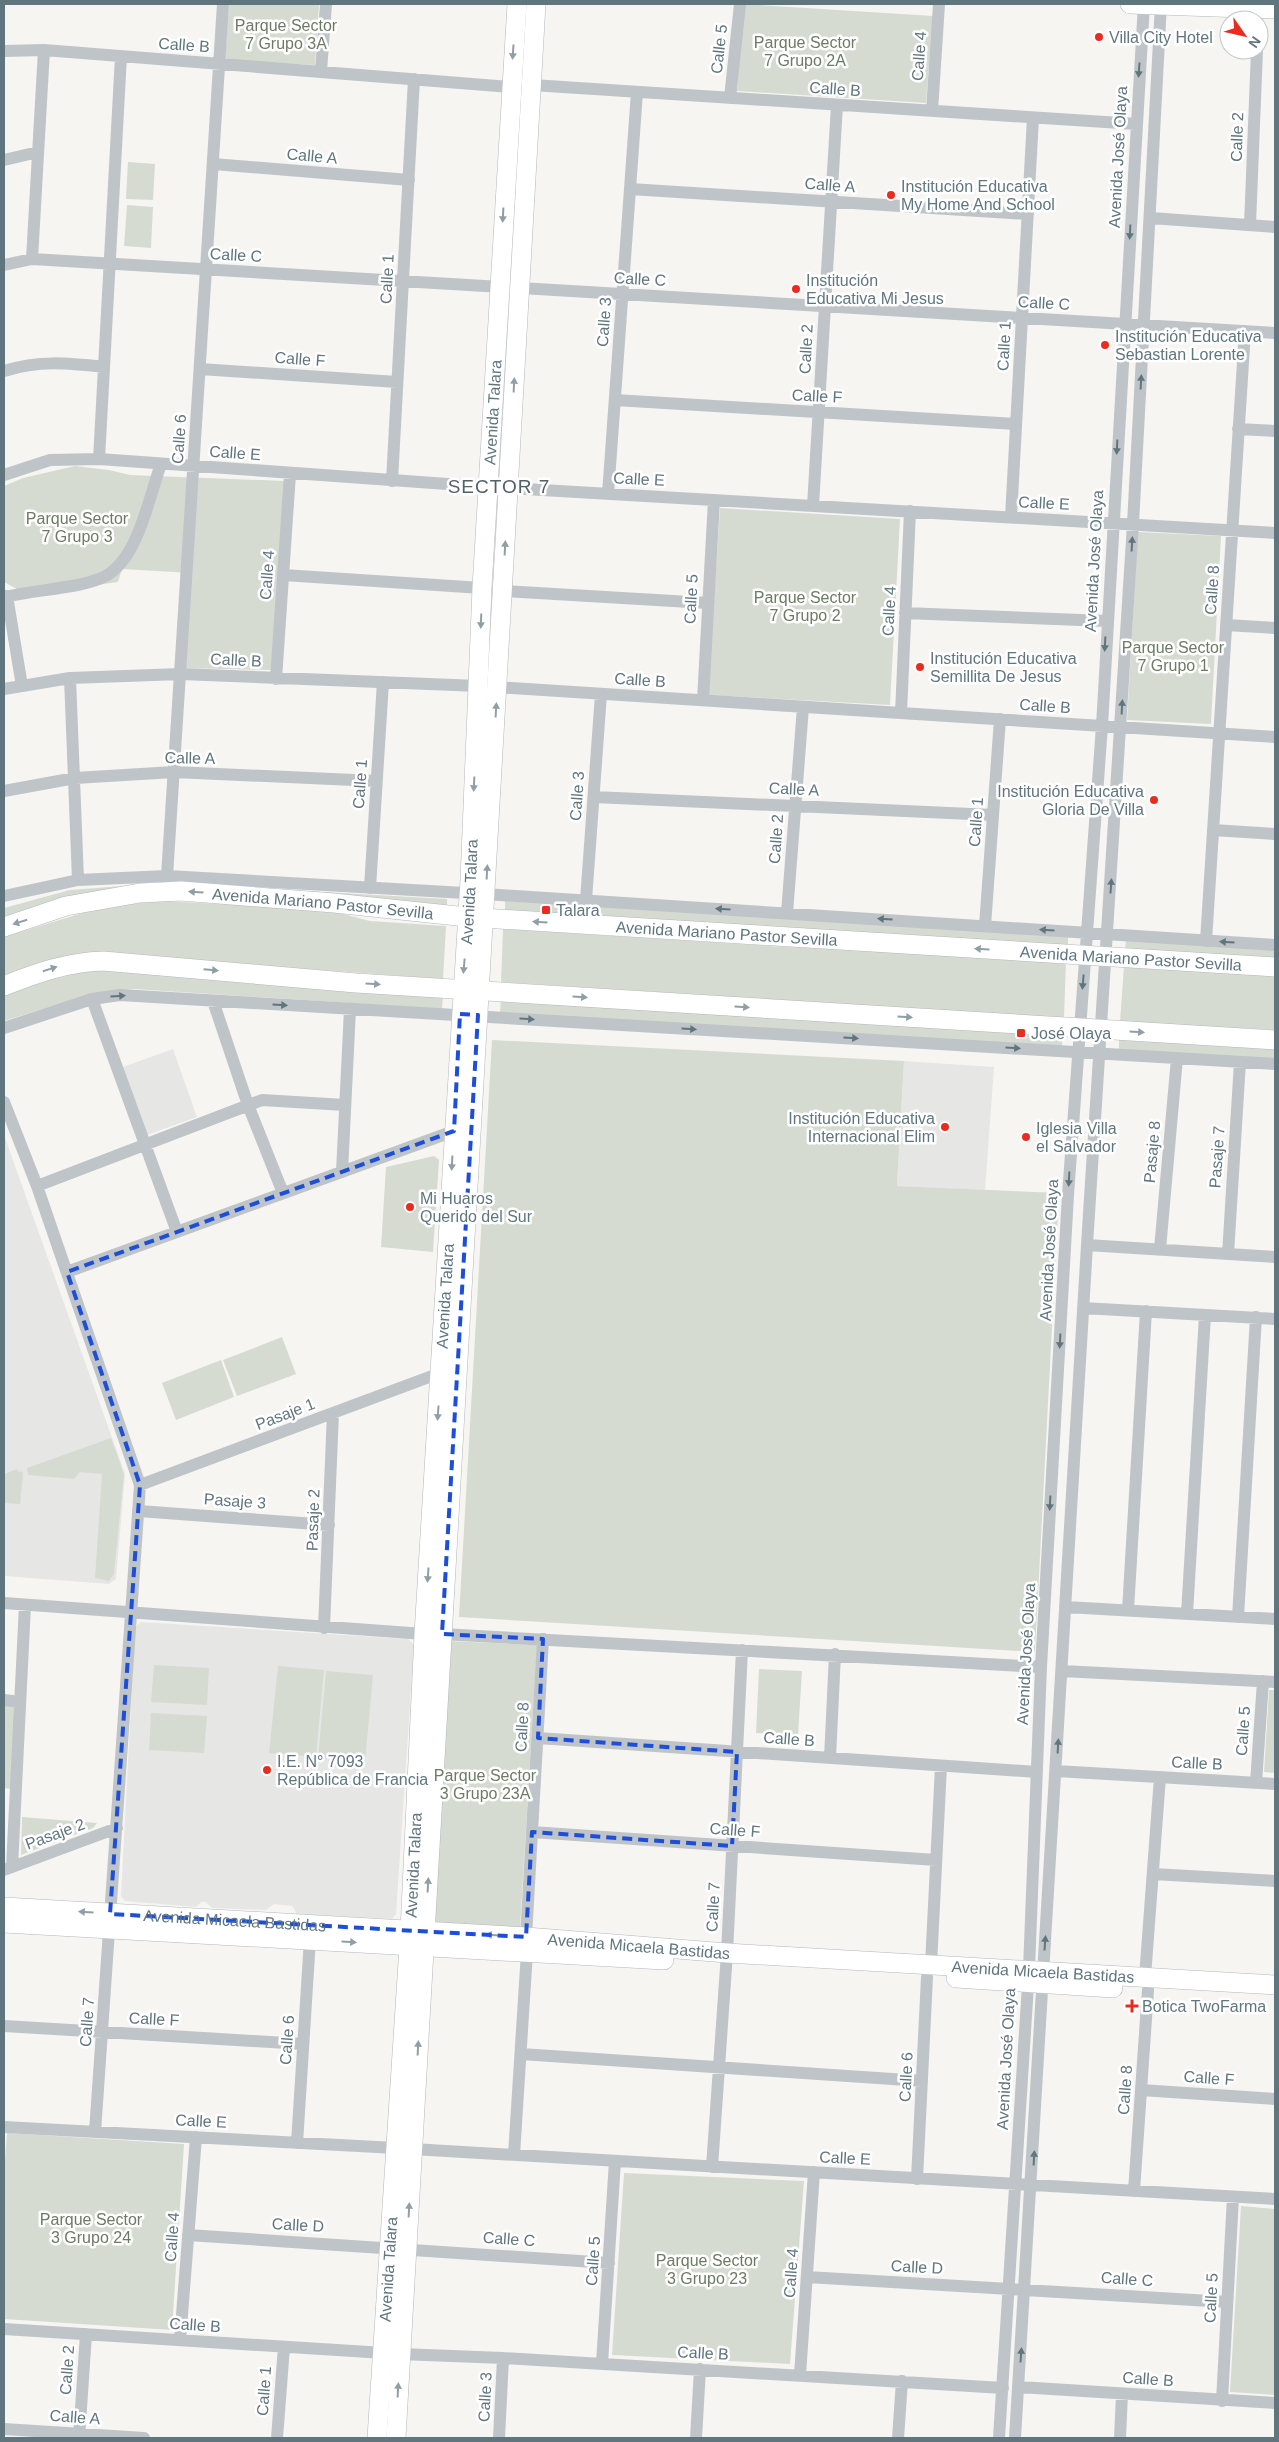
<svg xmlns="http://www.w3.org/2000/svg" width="1279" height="2442" viewBox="0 0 1279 2442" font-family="Helvetica,sans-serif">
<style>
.built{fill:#e6e7e5}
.green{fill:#d6dbd1}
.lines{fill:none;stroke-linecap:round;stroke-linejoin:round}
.secondary-casing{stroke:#b1b8bb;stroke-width:20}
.street{stroke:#bec4c7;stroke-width:12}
.secondary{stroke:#fff;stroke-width:19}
.oneway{fill:#909fa5}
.oneway2{fill:#60767e}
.marked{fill:none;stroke:#1d4ed8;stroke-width:4;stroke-dasharray:10 6;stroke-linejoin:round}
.poi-dot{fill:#e82d20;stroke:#fff;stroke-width:2}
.labels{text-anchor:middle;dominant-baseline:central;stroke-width:5;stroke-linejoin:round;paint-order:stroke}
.park-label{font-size:16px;fill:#6c7b63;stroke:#fff}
.poi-label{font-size:16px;fill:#60767e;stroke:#fff;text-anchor:start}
.street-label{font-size:16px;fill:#60767e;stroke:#fff}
.quarter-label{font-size:19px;letter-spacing:1px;fill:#526269;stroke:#fff}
</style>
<rect width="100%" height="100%" fill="#f6f5f2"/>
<path class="built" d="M173 1049 197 1117 144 1136 120 1068Z
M904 1061 994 1067 985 1190 897 1186Z
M4 1135 125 1474 116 1579 109 1584 4 1576Z
M141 1622 408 1639 414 1645 396 1914 392 1919 297 1914 292 1906 274 1904 266 1910 212 1908 206 1902H201L196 1907 125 1901 121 1896 135 1627Z"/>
<path class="green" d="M229 4H319L315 65 225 60Z
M743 4 933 16 926 103 737 91Z
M128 162 155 164 153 200 126 199Z
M127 205 153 207 151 248 124 246Z
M75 466 109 470 130 475 285 481 271 670 185 668 191 573 122 569 118 582 28 595 4 582V486L23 478Z
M720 508 900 519 890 705 708 695Z
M1138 532 1221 536 1211 724 1127 720Z
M163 883 4 919V908L70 890Z
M289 890 447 899V910Z
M164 901 328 910 370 921 446 926 443 979 120 955 4 978V937L105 906Z
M505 901 1068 936V948L505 913Z
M503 929 770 946 1066 961 1064 1018 501 982Z
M1126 939 1275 948V960L1125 951Z
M1124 966 1275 976V1030L1120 1022Z
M107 970 443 995 442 1009 134 989C89 993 46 1008 4 1021V991C38 979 71 972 107 970Z
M501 997 1063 1032 1062 1046 500 1013Z
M1119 1035 1275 1045V1059L1119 1050Z
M492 1040 904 1061 897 1186 1059 1193 1035 1652 459 1617Z
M434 1156 439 1160 433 1252 381 1247 386 1167Z
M282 1337 296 1374 237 1396 223 1360Z
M221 1360 234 1397 176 1420 162 1383Z
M111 1438 124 1474 114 1574 109 1581 95 1578 102 1474 80 1472 74 1479 28 1475 27 1468Z
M17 1469 19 1472 22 1471 23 1474 20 1504 4 1503V1474Z
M450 1641 537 1645 520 1928 433 1924Z
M154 1665 209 1668 207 1705 151 1702Z
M278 1666 324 1670 316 1757 269 1753Z
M759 1669 802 1671 798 1735 756 1733Z
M326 1671 373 1675 365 1762 318 1758Z
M1269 1690H1275V1773L1264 1772Z
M4 1703 17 1704 12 1789 4 1788Z
M151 1713 207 1716 204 1753 149 1750Z
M22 1817 97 1823 93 1828 21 1855Z
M7 2133 184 2144 172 2330 4 2319V2174Z
M624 2173 804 2181 790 2364 612 2355Z
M1241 2206 1275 2209V2395L1230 2392Z"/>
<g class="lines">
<g class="secondary-casing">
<g id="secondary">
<path d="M1130 4 1275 9"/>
<path id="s1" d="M4 927 66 906 140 893 181 891 334 903 467 917 1275 967"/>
<path d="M4 986C36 973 68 962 103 961L356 983 1275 1040"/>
<path id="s2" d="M4 1907 526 1937 727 1953 1275 1985"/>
<path d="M4 1923 664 1960"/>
<path d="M956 1978 1113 1988"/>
<path id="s3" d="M377 2438 410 1931 424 1634 470 880 482 588 517 4"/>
<path d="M396 2438 536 4"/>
</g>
</g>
<path class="street" d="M4 51 44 50 511 87
M321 71 326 4
M532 85 1136 124
M730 98 740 4
M932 111 939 4
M4 160 38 152
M213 164 409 180
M630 189 1028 214
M1151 218 1275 227
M1250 225 1257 50
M32 259 44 50
M4 265 32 259 1275 333
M200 369 397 382
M4 371C39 360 67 363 104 367
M615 400 1016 424
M1238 429 1275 431
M99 459 121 56
M4 475 50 460 99 459 489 487 1275 533
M392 481 414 79
M608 494 637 92
M813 506 837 105
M1011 517 1033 118
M283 575 482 588
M502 591 707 603
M7 596 22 686
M4 597C27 592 49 590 72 586 83 584 100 580 109 574 139 554 149 497 161 464
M905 613 1107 621
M1226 625 1275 628
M70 678 78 880
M276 679 290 474
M4 689 70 678 181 674 479 686 1275 737
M703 700 714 500
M901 713 910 511
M4 791 75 778 174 772 376 781
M594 797 993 815
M1213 830 1275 834
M167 876 223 4
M370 888 383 682
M4 896 78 880 167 876 500 895 1275 945
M586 900 601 694
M787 913 803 707
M985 926 1000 719
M1206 941 1245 331
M92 999 177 1232
M213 1001 248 1105 283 1193
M4 1028 92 999 120 995 1275 1064
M4 1102 37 1186 140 1485 95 2132
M342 1172 350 1009
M37 1186 262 1100 345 1105
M1087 1245 1275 1257
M1160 1249 1177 1058
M1228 1254 1240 1062
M67 1272 454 1131
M1083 1308 1275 1319
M140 1485 440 1373
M139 1511 329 1525
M4 1603 424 1634
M1066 1607 1275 1619
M1128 1610 1146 1311
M1187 1614 1205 1315
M1238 1617 1256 1317
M324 1628 333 1413
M442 1634 1041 1667
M1062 1671 1275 1682
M4 1700 20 1702
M538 1738 1037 1772
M830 1758 835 1654
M1056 1771 1275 1784
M1256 1783 1263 1681
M532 1832 936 1860
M12 1867 25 1605
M4 1870 117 1828
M1153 1874 1275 1881
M526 1937 543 1639
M931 1965 941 1766
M1145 1977 1160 1777
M4 2026 303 2044
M521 2054 922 2081
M1141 2090 1275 2099
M4 2127 396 2148
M297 2143 310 1939
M412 2149 1275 2199
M514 2155 527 1952
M712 2167 727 1953 742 1650
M917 2179 927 1977
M1134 2191 1148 1990
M188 2235 609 2263
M807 2277 1227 2302
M4 2329 384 2353
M180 2340 196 2137
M400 2354 503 2358 1003 2388
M602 2363 615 2161
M800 2375 814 2172
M1019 2387 1275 2403
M1222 2401 1233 2197
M4 2429 144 2438
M79 2438 86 2334
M277 2438 284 2347
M499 2438 503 2358
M696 2438 700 2369
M898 2438 902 2381
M999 2438 1029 1969 1041 1667 1068 1195 1102 726 1144 4
M1015 2438 1087 1245 1133 524 1161 4
M1120 2438 1122 2394"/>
<use href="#secondary" class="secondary"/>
</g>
<defs><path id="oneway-solid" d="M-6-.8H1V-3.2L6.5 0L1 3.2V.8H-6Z" transform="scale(1.25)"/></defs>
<g class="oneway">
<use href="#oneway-solid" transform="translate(513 52) rotate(94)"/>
<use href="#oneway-solid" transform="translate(503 215) rotate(93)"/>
<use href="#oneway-solid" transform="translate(514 385) rotate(-87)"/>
<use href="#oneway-solid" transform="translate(505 548) rotate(-87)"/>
<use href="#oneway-solid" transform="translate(481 621) rotate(92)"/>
<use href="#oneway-solid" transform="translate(496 710) rotate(-87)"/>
<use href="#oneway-solid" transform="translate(474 784) rotate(93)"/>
<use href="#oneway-solid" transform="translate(487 872) rotate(-87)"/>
<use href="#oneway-solid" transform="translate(196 892) rotate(-176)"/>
<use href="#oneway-solid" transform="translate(20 922) rotate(162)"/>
<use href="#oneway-solid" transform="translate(540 922) rotate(-176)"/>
<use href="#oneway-solid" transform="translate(982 949) rotate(-177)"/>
<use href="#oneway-solid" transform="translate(464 966) rotate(95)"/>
<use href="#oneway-solid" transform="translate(50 969) rotate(-17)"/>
<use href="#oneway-solid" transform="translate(211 970) rotate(5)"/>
<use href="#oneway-solid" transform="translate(373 984) rotate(4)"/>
<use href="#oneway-solid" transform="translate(580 997) rotate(4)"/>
<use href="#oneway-solid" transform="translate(742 1007) rotate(4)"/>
<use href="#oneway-solid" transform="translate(905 1017) rotate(4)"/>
<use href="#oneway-solid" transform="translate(1137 1032) rotate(3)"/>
<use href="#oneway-solid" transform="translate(452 1163) rotate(93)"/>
<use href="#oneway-solid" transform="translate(438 1413) rotate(94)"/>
<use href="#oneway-solid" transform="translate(428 1575) rotate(94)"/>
<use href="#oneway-solid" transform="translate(428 1885) rotate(-87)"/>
<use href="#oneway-solid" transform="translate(86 1912) rotate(-177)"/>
<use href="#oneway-solid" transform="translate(493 1935) rotate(-177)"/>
<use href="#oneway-solid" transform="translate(349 1942) rotate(4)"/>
<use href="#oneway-solid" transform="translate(418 2048) rotate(-87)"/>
<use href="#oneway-solid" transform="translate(409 2210) rotate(-87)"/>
<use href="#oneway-solid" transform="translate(398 2390) rotate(-87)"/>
</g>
<g class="oneway2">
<use href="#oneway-solid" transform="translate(1139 70) rotate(94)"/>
<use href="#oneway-solid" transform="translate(1130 232) rotate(93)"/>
<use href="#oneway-solid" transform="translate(1141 382) rotate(-87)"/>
<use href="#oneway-solid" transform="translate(1117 447) rotate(93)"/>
<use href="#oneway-solid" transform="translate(1132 544) rotate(-87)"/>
<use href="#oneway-solid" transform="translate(1105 644) rotate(93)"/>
<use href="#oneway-solid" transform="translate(1122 707) rotate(-87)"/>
<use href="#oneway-solid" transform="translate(1111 886) rotate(-86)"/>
<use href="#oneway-solid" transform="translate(723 909) rotate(-176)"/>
<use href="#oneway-solid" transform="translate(885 919) rotate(-176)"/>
<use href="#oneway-solid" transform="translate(1047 930) rotate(-176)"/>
<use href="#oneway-solid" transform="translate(1227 942) rotate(-177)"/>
<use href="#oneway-solid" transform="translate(1083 982) rotate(95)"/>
<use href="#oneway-solid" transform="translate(118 996) rotate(-3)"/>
<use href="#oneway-solid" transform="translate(280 1005) rotate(4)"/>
<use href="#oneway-solid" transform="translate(527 1019) rotate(3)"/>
<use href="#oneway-solid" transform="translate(689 1029) rotate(3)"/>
<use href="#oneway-solid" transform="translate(851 1038) rotate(3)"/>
<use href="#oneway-solid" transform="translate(1013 1048) rotate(3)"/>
<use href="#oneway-solid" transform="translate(1069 1179) rotate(93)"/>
<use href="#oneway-solid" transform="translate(1060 1341) rotate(93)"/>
<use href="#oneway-solid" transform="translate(1050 1503) rotate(93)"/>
<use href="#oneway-solid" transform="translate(1058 1746) rotate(-87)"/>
<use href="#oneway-solid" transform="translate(1045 1943) rotate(-86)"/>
<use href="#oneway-solid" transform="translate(1034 2158) rotate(-87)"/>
<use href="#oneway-solid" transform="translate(1021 2355) rotate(-86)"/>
</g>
<path class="marked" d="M460 1014 478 1015 442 1634 543 1639 538 1738 737 1752 732 1846 532 1832 526 1937 110 1914 140 1485 67 1272 454 1131Z"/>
<g class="poi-dot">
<circle cx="1099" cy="37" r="5"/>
<circle cx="891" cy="195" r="5"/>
<circle cx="796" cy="289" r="5"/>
<circle cx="1105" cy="345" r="5"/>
<circle cx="920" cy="667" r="5"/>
<circle cx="1154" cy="800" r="5"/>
<rect x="541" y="905" width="10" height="10" rx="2.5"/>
<rect x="1016" y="1028" width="10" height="10" rx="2.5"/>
<circle cx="945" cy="1127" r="5"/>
<circle cx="1026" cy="1137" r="5"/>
<circle cx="410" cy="1207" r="5"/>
<circle cx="267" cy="1770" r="5"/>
<path d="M1129.5 1998.5h5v5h5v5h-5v5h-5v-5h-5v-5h5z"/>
</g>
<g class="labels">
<g class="park-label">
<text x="286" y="25">Parque Sector<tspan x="286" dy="18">7 Grupo 3A</tspan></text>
<text x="805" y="42">Parque Sector<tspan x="805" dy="18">7 Grupo 2A</tspan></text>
<text x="77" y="518">Parque Sector<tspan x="77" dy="18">7 Grupo 3</tspan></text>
<text x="805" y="597">Parque Sector<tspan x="805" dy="18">7 Grupo 2</tspan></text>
<text x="1173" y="647">Parque Sector<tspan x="1173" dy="18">7 Grupo 1</tspan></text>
<text x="485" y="1775">Parque Sector<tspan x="485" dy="18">3 Grupo 23A</tspan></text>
<text x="91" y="2219">Parque Sector<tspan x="91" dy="18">3 Grupo 24</tspan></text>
<text x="707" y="2260">Parque Sector<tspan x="707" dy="18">3 Grupo 23</tspan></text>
</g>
<g class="poi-label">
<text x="1109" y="37">Villa City Hotel</text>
<text x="901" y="186">Institución Educativa<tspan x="901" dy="18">My Home And School</tspan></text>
<text x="806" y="280">Institución<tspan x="806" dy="18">Educativa Mi Jesus</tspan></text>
<text x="1115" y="336">Institución Educativa<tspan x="1115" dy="18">Sebastian Lorente</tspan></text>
<text x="930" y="658">Institución Educativa<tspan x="930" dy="18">Semillita De Jesus</tspan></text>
<text x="1144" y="791" text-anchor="end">Institución Educativa<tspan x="1144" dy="18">Gloria De Villa</tspan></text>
<text x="556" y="910">Talara</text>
<text x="1031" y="1033">José Olaya</text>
<text x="935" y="1118" text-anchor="end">Institución Educativa<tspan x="935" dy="18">Internacional Elim</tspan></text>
<text x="1036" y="1128">Iglesia Villa<tspan x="1036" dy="18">el Salvador</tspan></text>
<text x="420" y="1198">Mi Huaros<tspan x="420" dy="18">Querido del Sur</tspan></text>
<text x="277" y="1761">I.E. N° 7093<tspan x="277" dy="18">República de Francia</tspan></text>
<text x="1142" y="2006">Botica TwoFarma</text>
</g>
<g class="street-label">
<text transform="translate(184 45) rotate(4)">Calle B</text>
<text transform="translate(719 49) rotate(-84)">Calle 5</text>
<text transform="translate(919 56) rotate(-86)">Calle 4</text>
<text transform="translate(835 89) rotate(4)">Calle B</text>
<text transform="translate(1237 137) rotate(-88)">Calle 2</text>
<text transform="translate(312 156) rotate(5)">Calle A</text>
<text transform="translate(1118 157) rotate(-87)">Avenida José Olaya</text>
<text transform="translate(830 185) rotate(4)">Calle A</text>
<text transform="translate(236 255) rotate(3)">Calle C</text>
<text transform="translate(387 279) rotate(-87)">Calle 1</text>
<text transform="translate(640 279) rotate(3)">Calle C</text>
<text transform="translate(1044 303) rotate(3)">Calle C</text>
<text transform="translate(604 322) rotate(-86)">Calle 3</text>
<text transform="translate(1004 346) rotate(-87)">Calle 1</text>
<text transform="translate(806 349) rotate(-87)">Calle 2</text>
<text transform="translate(300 359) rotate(4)">Calle F</text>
<text transform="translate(817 396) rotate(3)">Calle F</text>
<text stroke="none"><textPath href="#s3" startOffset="2029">Avenida Talara</textPath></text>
<text transform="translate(179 439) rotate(-86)">Calle 6</text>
<text transform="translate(235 453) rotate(4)">Calle E</text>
<text transform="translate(639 479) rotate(3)">Calle E</text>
<text transform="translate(1044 503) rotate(3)">Calle E</text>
<text transform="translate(1094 561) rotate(-87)">Avenida José Olaya</text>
<text transform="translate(267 575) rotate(-86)">Calle 4</text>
<text transform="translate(1212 590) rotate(-86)">Calle 8</text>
<text transform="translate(691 599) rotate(-87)">Calle 5</text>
<text transform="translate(889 611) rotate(-87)">Calle 4</text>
<text transform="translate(236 660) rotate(3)">Calle B</text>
<text transform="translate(640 680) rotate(4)">Calle B</text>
<text transform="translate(1045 706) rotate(4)">Calle B</text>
<text transform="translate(190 758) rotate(1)">Calle A</text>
<text transform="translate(360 784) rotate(-86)">Calle 1</text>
<text transform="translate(794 789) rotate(3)">Calle A</text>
<text transform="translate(577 796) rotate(-86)">Calle 3</text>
<text transform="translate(976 822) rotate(-86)">Calle 1</text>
<text transform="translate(776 839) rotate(-86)">Calle 2</text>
<text stroke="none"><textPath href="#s3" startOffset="1549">Avenida Talara</textPath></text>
<text stroke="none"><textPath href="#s1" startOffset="324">Avenida Mariano Pastor Sevilla</textPath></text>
<text stroke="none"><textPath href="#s1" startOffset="729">Avenida Mariano Pastor Sevilla</textPath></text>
<text stroke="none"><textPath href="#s1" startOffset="1134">Avenida Mariano Pastor Sevilla</textPath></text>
<text transform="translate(1152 1152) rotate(-85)">Pasaje 8</text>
<text transform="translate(1217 1157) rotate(-86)">Pasaje 7</text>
<text transform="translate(1049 1250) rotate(-87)">Avenida José Olaya</text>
<text stroke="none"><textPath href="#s3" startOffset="1144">Avenida Talara</textPath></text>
<text transform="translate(285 1414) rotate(-21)">Pasaje 1</text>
<text transform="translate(235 1501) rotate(4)">Pasaje 3</text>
<text transform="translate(313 1520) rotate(-88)">Pasaje 2</text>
<text transform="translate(1026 1654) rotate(-87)">Avenida José Olaya</text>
<text transform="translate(522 1727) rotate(-87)">Calle 8</text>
<text transform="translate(1243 1731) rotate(-86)">Calle 5</text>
<text transform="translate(789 1739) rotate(4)">Calle B</text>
<text transform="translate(1197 1763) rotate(3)">Calle B</text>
<text transform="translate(735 1830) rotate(4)">Calle F</text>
<text transform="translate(55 1834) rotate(-20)">Pasaje 2</text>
<text stroke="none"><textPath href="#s3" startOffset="574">Avenida Talara</textPath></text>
<text transform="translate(713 1907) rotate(-87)">Calle 7</text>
<text stroke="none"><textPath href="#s2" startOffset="231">Avenida Micaela Bastidas</textPath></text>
<text stroke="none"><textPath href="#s2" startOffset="636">Avenida Micaela Bastidas</textPath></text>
<text stroke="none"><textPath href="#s2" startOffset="1041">Avenida Micaela Bastidas</textPath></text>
<text transform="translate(154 2019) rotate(3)">Calle F</text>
<text transform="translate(87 2022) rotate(-86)">Calle 7</text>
<text transform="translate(287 2040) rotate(-86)">Calle 6</text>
<text transform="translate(1006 2059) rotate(-87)">Avenida José Olaya</text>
<text transform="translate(906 2077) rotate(-87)">Calle 6</text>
<text transform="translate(1209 2078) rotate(4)">Calle F</text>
<text transform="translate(1125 2090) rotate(-86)">Calle 8</text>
<text transform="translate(201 2121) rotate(3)">Calle E</text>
<text transform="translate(845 2158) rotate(3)">Calle E</text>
<text transform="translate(298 2225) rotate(3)">Calle D</text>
<text transform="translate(172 2237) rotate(-86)">Calle 4</text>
<text transform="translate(509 2239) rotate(4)">Calle C</text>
<text transform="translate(593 2261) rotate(-86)">Calle 5</text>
<text transform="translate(917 2267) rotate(3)">Calle D</text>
<text stroke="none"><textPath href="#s3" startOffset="169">Avenida Talara</textPath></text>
<text transform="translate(791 2273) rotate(-86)">Calle 4</text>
<text transform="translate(1127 2279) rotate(4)">Calle C</text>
<text transform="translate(1211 2298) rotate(-87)">Calle 5</text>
<text transform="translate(195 2325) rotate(4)">Calle B</text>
<text transform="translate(703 2353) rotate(3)">Calle B</text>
<text transform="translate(67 2370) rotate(-86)">Calle 2</text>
<text transform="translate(1148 2379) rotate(4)">Calle B</text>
<text transform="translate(264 2391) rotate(-86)">Calle 1</text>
<text transform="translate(485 2397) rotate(-87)">Calle 3</text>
<text transform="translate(75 2417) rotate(4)">Calle A</text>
</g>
<g class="quarter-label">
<text x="499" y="486">SECTOR 7</text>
</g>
</g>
<rect width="1279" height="2442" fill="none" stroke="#60767e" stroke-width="10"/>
<g transform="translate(1244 35) rotate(124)"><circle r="24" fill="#ffffff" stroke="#bfc8cb"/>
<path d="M0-4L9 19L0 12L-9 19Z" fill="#e82d20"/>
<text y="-8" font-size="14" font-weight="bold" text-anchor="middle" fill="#60767e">N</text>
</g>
</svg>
